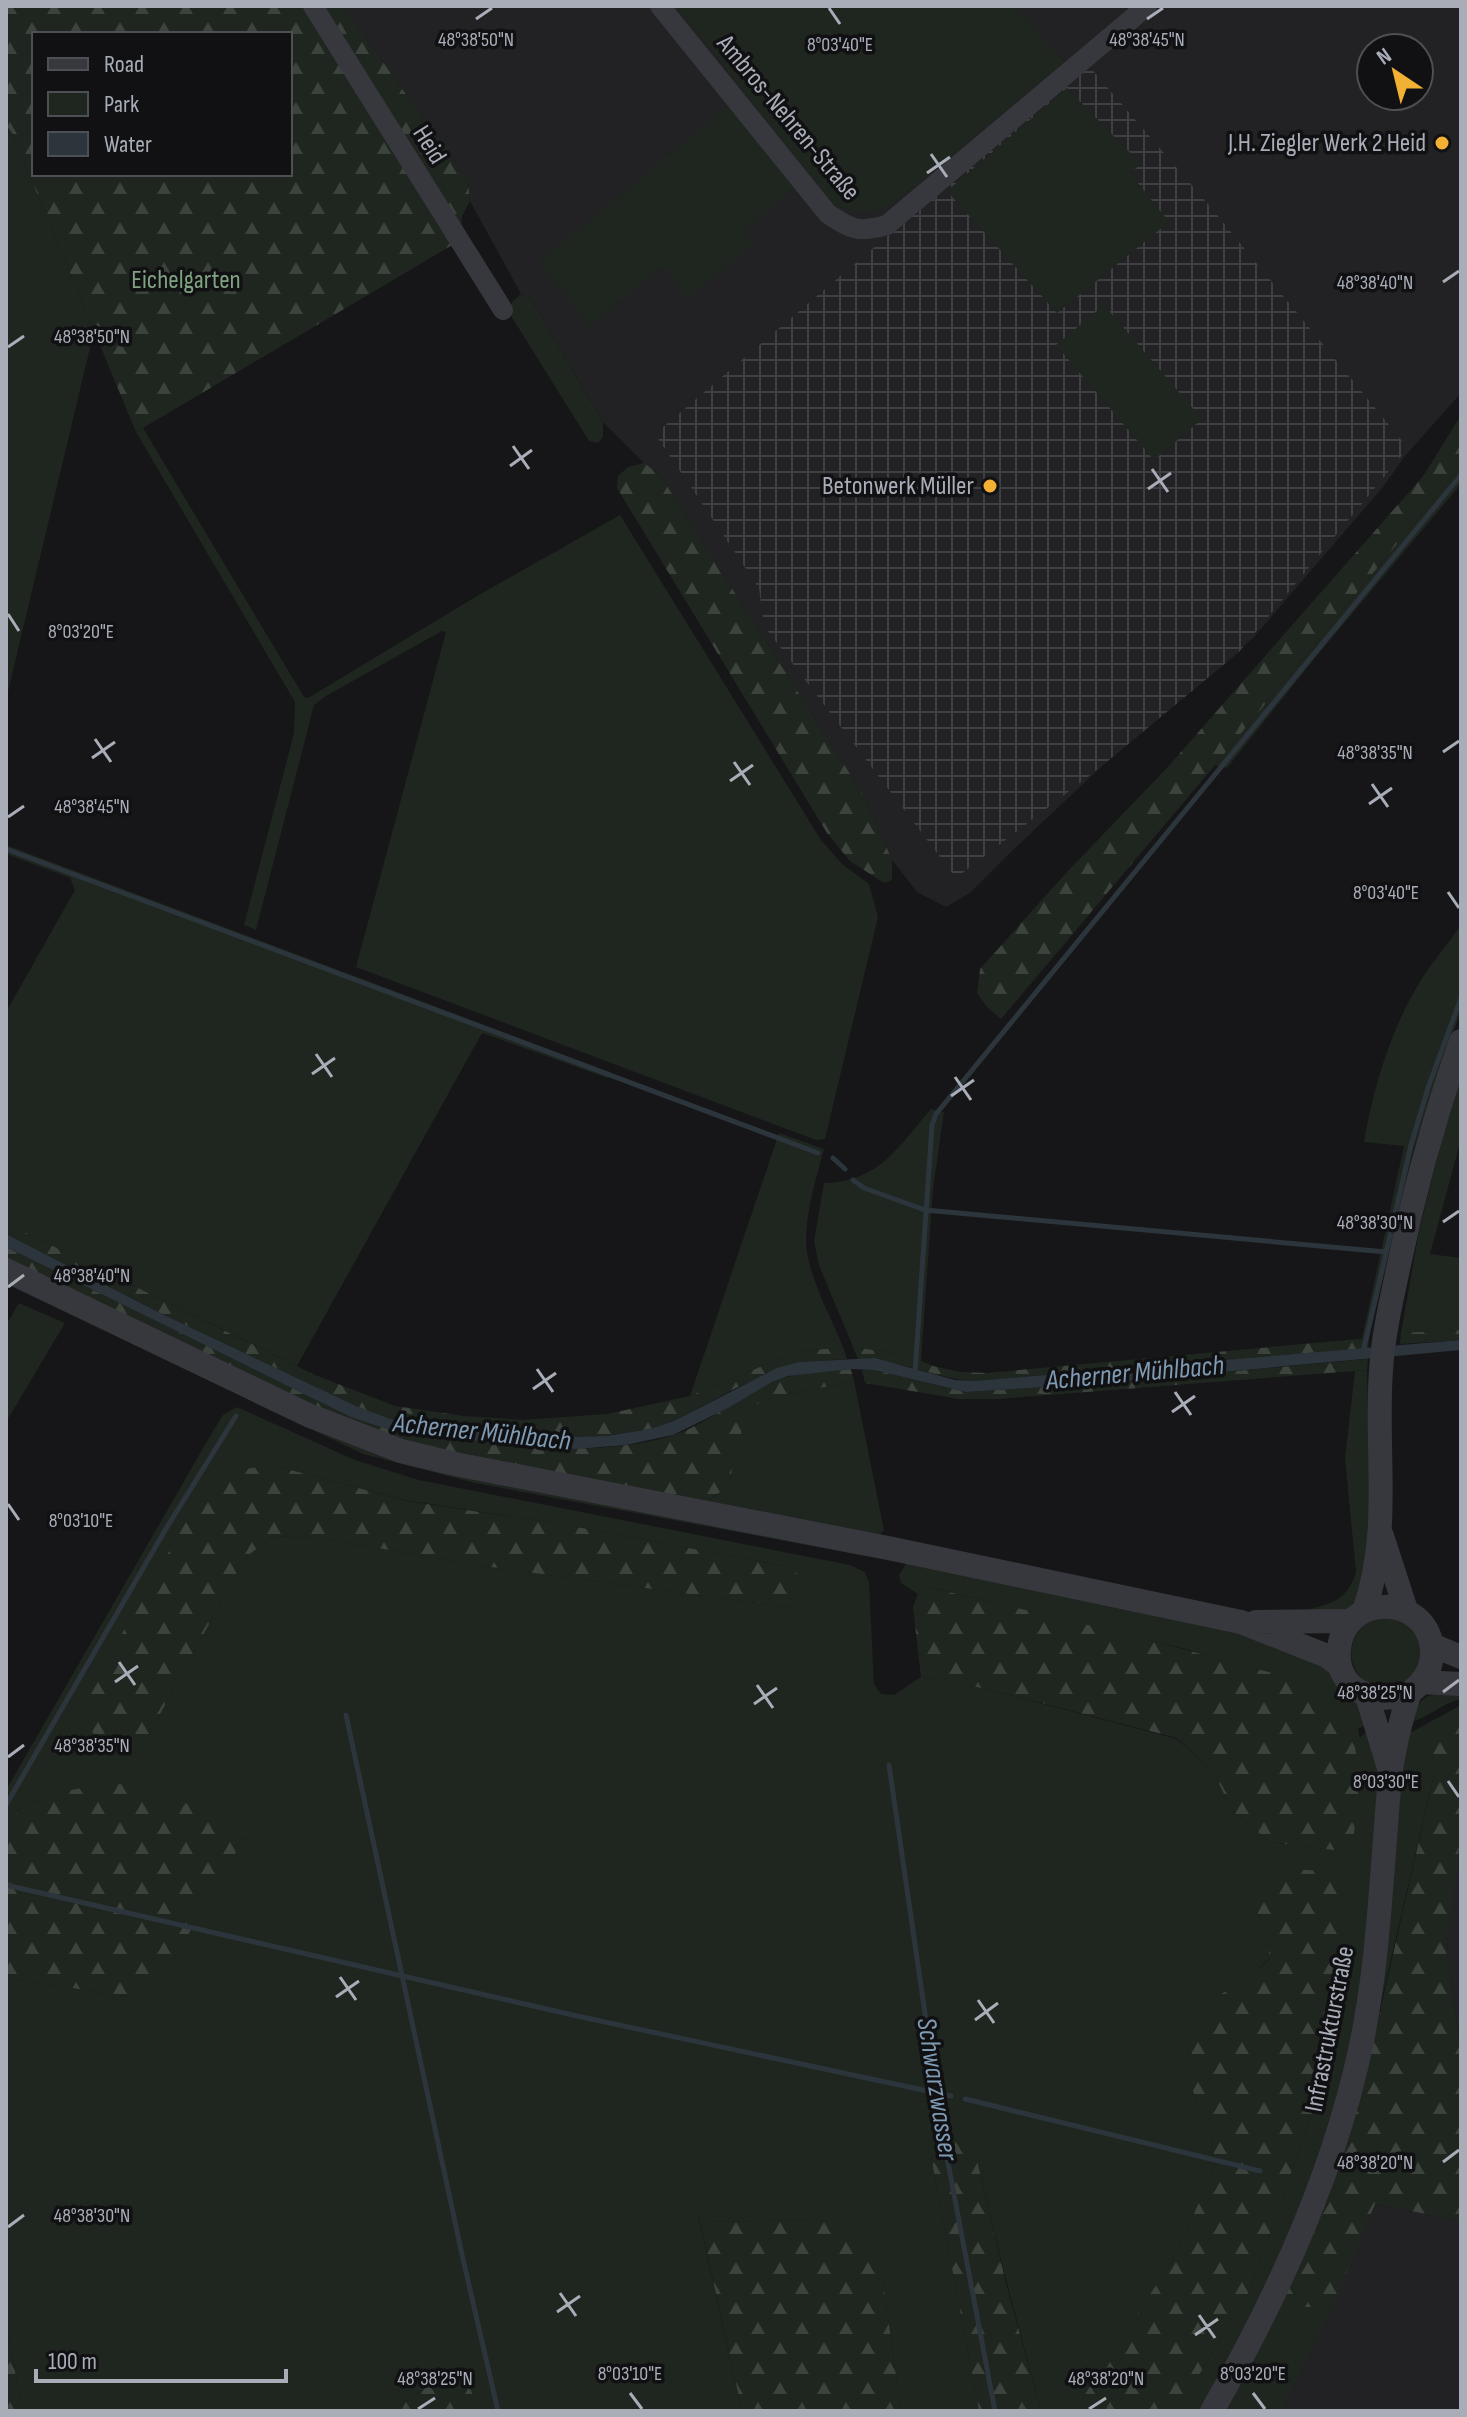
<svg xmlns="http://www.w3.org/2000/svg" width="1467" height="2417" viewBox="0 0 1467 2417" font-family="'Sofia Sans Condensed',sans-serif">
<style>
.built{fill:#222225;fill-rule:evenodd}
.industrial{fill:url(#industrial-grid)}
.green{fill:#1e261f;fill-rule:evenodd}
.forest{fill:url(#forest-firs);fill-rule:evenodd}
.water{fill:#2c353c}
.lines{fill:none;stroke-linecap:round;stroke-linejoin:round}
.stream{stroke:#2c353c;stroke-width:5}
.minor{stroke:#37383d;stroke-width:20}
.tertiary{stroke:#37383d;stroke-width:24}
.ticks{fill:none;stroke:#a8adb8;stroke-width:3}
.poi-dot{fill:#f2b134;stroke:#111113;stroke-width:3}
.labels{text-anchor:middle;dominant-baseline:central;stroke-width:7;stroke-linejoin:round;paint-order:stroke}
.street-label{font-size:26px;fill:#a8adb8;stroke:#111113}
.poi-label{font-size:26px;fill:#a8adb8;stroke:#111113;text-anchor:end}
.park-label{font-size:26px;fill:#7fa381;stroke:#111113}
.water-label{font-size:28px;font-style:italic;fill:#7f9bb3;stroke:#111113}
.ticks-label{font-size:20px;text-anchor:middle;fill:#a8adb8;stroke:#111113;stroke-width:7;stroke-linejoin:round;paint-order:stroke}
</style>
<defs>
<pattern id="industrial-grid" width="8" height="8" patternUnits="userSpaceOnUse" patternTransform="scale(2)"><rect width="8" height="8" fill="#222225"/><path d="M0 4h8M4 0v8" fill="none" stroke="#3f3f43"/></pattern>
<pattern id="forest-firs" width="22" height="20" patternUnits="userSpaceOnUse" patternTransform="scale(2)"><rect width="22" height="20" fill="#1e261f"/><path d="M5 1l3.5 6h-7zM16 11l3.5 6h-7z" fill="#3c433d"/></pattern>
</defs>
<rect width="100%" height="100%" fill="#161618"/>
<path class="built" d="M343 6H1461V393L1405 456 1383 487 1253 638 1102 766 1010 853 970 893 946 907 917 892 892 860 864 796 660 475 644 463 603 422 531 299 521 294 470 201 468 181ZM1371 48H1419V96H1371Z
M1459 1834H1461V2057L1446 1944Z
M1374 2204 1461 2221V2411H1281Z"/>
<path class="industrial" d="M1088 65 1208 204 1408 448 1239 652 1102 766 956 878 764 626 759 588 655 434Z"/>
<path class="green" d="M676 6H1015L1064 62 899 199C877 214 857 216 833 203Z
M1067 88 1141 164 1130 173 1169 222 1057 313 947 191Z
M728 106 794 187 745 231 753 244 688 299 662 266 590 326 539 262Z
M6 125 12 133 94 331 6 700Z
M521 294 531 299 603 422V437L598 443 589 441 508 311 513 301Z
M1104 305 1202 419 1154 460 1056 345Z
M143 428 304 697 308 698 477 596 620 515 821 840 842 864 869 884 878 917 825 1139 816 1140 356 967 446 632 442 631 326 696 314 705 256 930 244 925 294 733 295 702 136 432Z
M1461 466V484L1315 658 1227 768 1215 765Z
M6 845 610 1072 607 1078 482 1033 297 1366 6 1223V1012L75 890 70 878 6 854Z
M1461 925V1010L1414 1148 1369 1338H1362L1404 1146 1364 1142C1373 1088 1391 1028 1421 980 1433 961 1448 944 1461 925Z
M1461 1075V1139L1430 1254 1461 1258V1330L1401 1333 1419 1231 1453 1095Z
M931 1109 944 1112 933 1189 921 1361 907 1355 853 1347 819 1265 814 1241 824 1183C879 1182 898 1147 931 1109Z
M779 1133 824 1149C816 1179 806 1210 806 1241 806 1272 831 1317 843 1347L796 1352 690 1396Z
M6 1277 82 1315 865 1556 475 1483 363 1454 6 1284Z
M19 1303 65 1323 6 1422V1325Z
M1367 1370 1371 1532 1362 1599 1343 1614 1306 1610C1332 1604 1348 1599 1356 1572L1345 1458 1355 1371Z
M854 1381 884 1530 879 1535 704 1503 720 1493 730 1478 746 1410 766 1399Z
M237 1407 355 1460 419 1480 850 1565 865 1572 869 1583 874 1684 881 1694 894 1695 921 1677 987 1689 1177 1739 1213 1771 1232 1811 1270 1842 1333 1850 1305 1686 1186 1649 933 1588 918 1594 901 1583 899 1575 908 1561 1204 1622 1321 1658 1356 1701 1369 1723 1358 1729 1360 1738 1365 1733H1372L1379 1766 1380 1811 1355 2031 1334 2120 1283 2254 1201 2411H1177L1249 2293 1321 2088 1328 2056 1257 1911 1270 1946V1958L1253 1974 1215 1998 1189 2081 1212 2141 1215 2165 1177 2253 1074 2411H1041L1003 2268 972 2139 931 2157 979 2411H901L883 2281 823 2220 709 2222 698 2215 742 2411H477L470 2390 442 2377 391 2411H27L21 2403 6 2322V1978L138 1998 162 1976 184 1942 246 1834 61 1792 20 1807 6 1830V1790L213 1431 223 1415ZM276 1466 404 1500 561 1524 789 1567 794 1608 483 1566 319 1538 273 1536 245 1558 146 1740 156 1577 203 1492Z
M1351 1653a35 35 0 1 1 70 0a35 35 0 1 1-70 0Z
M1461 1691V1699C1442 1703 1429 1718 1410 1722 1420 1692 1433 1693 1461 1691Z
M1461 1705V1728L1430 1752 1436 1766 1378 2015 1406 1735Z
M1280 2307H1332L1281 2411H1224Z"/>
<path class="forest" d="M6 6H343L468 181 470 201 462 216 461 233 454 244 136 432 12 133 6 125ZM34 34H290V174H34Z
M1461 415V466L1215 765 1001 1019 987 1007 977 993 980 969 1067 872 1166 769 1424 475Z
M644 463 660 475 864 796 892 860V880L884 883 850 861 827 833 617 488 618 476 628 467Z
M6 1223 315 1375 395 1406 464 1416 523 1420 607 1414 690 1396 796 1352 843 1347 847 1359 799 1362 736 1388 674 1421 650 1429 607 1436 567 1437 393 1420 358 1407 160 1313 6 1234Z
M6 1247 351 1417C387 1429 422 1433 459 1438 528 1448 602 1456 671 1436 708 1424 738 1397 773 1382 796 1371 826 1372 851 1369L854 1381 766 1399 747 1410 730 1478 722 1491 704 1503 558 1477 371 1433 6 1260Z
M1461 1330V1340L1400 1344 1401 1333Z
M1369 1338 1368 1348 975 1381C935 1379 899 1358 858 1359L853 1347 907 1355 933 1366 959 1372 987 1373Z
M1368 1359 1367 1370 997 1399H959L865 1383 862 1370H874L966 1392 1092 1384Z
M276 1466 407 1501 561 1524 789 1567 808 1582 811 1595 794 1608 483 1566 319 1538 273 1536 245 1558 146 1740 134 1748 106 1746 89 1729 84 1700 203 1492C224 1471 248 1467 276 1466Z
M932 1588C1033 1612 1134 1634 1233 1663 1264 1671 1304 1678 1328 1700 1369 1737 1358 1795 1353 1843L1333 1850 1270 1842 1232 1811 1213 1771 1177 1738 987 1689 921 1677 913 1607 918 1594Z
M1444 1726 1461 1728V1834L1446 1944 1461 2057V2221L1375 2204 1332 2307H1280L1328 2199 1364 2082 1436 1766 1430 1752V1736Z
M113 1782 245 1821 246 1835 184 1942 158 1982 138 1998 6 1978V1830L20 1807 61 1792Z
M1289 1869 1325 1871 1348 1877 1328 2056 1321 2088 1249 2293 1177 2411H1074L1177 2253 1215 2165 1212 2141 1189 2081 1193 2033 1215 1998 1253 1974 1270 1959 1268 1943 1257 1911 1264 1885Z
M969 2134 972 2139 1006 2283 1041 2411H979L931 2157 935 2145Z
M698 2213 709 2222 823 2220 867 2250 883 2281 901 2411H742Z
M6 2322 21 2403 27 2411H6Z
M442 2377 471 2390 477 2411H391Z"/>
<path class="water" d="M6 1234 160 1313 358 1407 393 1420 567 1437 607 1436 650 1429 674 1421 777 1368 799 1362 875 1358 955 1380 975 1381 1461 1340V1350L1092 1384 966 1392 874 1370 851 1369 788 1376 772 1382 728 1408 673 1435 626 1445 576 1449 485 1442 387 1429 351 1417 6 1247Z"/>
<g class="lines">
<path class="stream" d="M6 849 818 1153
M833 1158 845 1169
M853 1180 864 1188 925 1210 1386 1252
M1363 1352 1411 1145 1429 1085 1461 998
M915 1373 932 1125 936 1114 1461 475
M346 1715 463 2259 498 2411
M889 1765 942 2131 995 2411
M6 1805 167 1527 236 1416
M6 1885 577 2016 951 2096
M965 2099 1260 2171"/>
<path class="minor" d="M313 6 503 310
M660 6 828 214C853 230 858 233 887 225L1147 6"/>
<path class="tertiary" d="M6 1270 308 1415 401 1451 455 1464 893 1549 1241 1622 1327 1656 1340 1666
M1382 1536 1406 1610
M1364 1611C1392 1533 1375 1450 1381 1370 1383 1338 1390 1306 1397 1274 1413 1195 1434 1118 1461 1041
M1256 1622 1350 1621
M1432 1645 1461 1657
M1421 1682 1461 1684
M1367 1696 1389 1768
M1212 2411C1273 2305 1326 2191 1355 2072 1379 1976 1381 1875 1390 1777 1393 1753 1401 1718 1409 1695 1411 1690 1418 1687 1421 1682 1429 1673 1433 1660 1432 1648 1426 1593 1344 1593 1339 1649 1335 1690 1376 1707 1410 1693"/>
</g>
<path class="ticks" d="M829 8 840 24M476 19 492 8M1147 19 1163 8M931 154 947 177M927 173 950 157M1443 282 1459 271M8 347 24 336M513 446 529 469M510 466 532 450M1152 469 1168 492M1148 489 1171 473M8 614 19 631M95 739 111 762M1443 752 1459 741M92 758 115 742M734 762 750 785M730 781 753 765M1372 784 1388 807M1369 804 1392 788M8 817 24 806M1448 892 1459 908M316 1054 332 1077M312 1074 335 1058M955 1077 971 1100M951 1096 974 1080M1443 1222 1459 1211M8 1287 24 1275M537 1369 553 1392M533 1389 556 1373M1175 1392 1191 1415M1172 1412 1195 1396M8 1504 19 1520M119 1662 135 1685M115 1682 138 1666M757 1685 773 1708M1443 1692 1459 1680M754 1704 777 1688M8 1757 24 1745M1448 1781 1459 1797M340 1977 356 2000M336 1997 359 1981M978 2000 994 2023M975 2020 998 2003M1443 2162 1459 2150M8 2227 24 2215M560 2293 576 2316M557 2312 580 2296M1199 2315 1215 2338M1195 2335 1218 2319M630 2393 642 2409M1253 2393 1265 2409M418 2409 435 2398M1089 2409 1106 2398"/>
<g class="poi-dot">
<circle cx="1442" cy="143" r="8"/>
<circle cx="990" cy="486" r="8"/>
</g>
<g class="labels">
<g class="street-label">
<text transform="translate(788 118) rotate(50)">Ambros-Nehren-Straße</text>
<text transform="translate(429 145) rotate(58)">Heid</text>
<text transform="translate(1330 2029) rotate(-79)">Infrastrukturstraße</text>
</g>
<g class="poi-label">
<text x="1426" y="143">J.H. Ziegler Werk 2 Heid</text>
<text x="974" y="486">Betonwerk Müller</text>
</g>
<g class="park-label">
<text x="186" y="280">Eichelgarten</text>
</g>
<g class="water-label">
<text transform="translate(1135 1373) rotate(-5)">Acherner Mühlbach</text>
<text transform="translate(482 1432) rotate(6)">Acherner Mühlbach</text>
<text transform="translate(937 2089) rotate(81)">Schwarzwasser</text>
</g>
</g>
<g class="ticks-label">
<text x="476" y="46">48°38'50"N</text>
<text x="1147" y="46">48°38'45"N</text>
<text x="840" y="51">8°03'40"E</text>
<text x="1375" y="289">48°38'40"N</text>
<text x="92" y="343">48°38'50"N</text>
<text x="81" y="638">8°03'20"E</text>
<text x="1375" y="759">48°38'35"N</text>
<text x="92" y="813">48°38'45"N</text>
<text x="1386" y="899">8°03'40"E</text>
<text x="1375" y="1229">48°38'30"N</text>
<text x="92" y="1282">48°38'40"N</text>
<text x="81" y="1527">8°03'10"E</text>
<text x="1375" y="1699">48°38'25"N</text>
<text x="92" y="1752">48°38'35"N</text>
<text x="1386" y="1788">8°03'30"E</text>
<text x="1375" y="2169">48°38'20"N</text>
<text x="92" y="2222">48°38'30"N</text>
<text x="630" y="2380">8°03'10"E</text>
<text x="1253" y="2380">8°03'20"E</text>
<text x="435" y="2385">48°38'25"N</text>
<text x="1106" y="2385">48°38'20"N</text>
</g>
<rect width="1467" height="2417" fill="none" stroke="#a8adb8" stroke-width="16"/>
<rect x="32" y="32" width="260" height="144" fill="#111113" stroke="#4d4f55" stroke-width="2"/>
<rect x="48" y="58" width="40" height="12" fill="#37383d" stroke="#4d4f55" stroke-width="2"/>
<text x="104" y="72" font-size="24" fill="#a8adb8">Road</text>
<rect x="48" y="92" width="40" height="24" fill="#1e261f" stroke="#4d4f55" stroke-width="2"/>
<text x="104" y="112" font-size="24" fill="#a8adb8">Park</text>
<rect x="48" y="132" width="40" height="24" fill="#2c353c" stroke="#4d4f55" stroke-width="2"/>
<text x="104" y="152" font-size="24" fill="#a8adb8">Water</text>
<g transform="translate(1395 72) rotate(325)"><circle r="38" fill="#111113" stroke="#4d4f55" stroke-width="2"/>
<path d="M0-6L14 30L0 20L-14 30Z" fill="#f2b134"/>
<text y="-12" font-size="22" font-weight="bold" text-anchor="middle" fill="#a8adb8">N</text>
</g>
<path d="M36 2369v12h250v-12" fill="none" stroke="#a8adb8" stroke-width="4"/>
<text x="48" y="2369" font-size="24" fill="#a8adb8" stroke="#111113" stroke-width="6" paint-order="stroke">100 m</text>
</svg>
